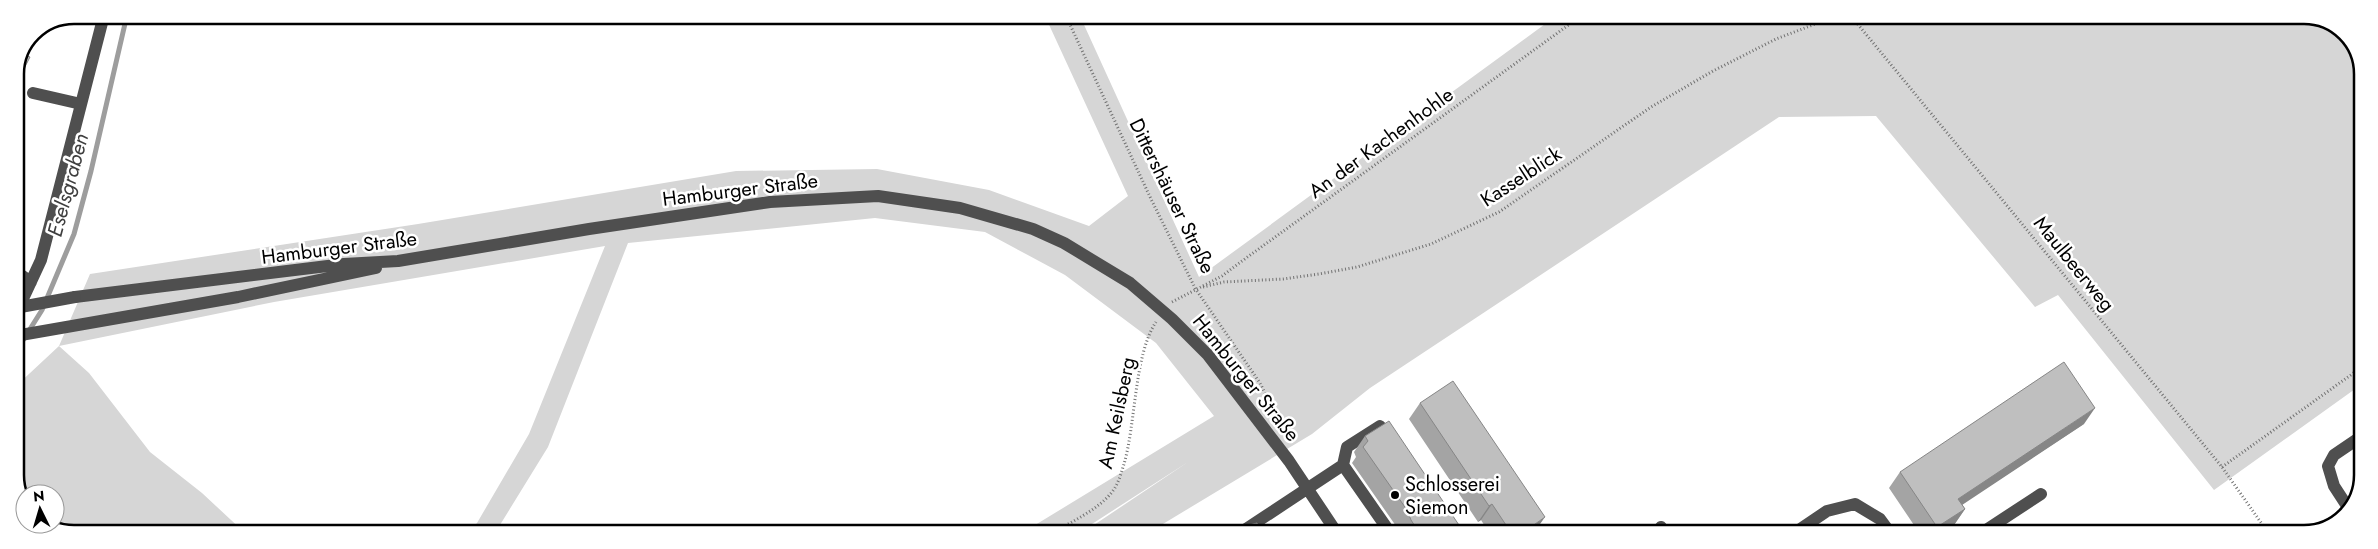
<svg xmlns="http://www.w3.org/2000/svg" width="2378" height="549" viewBox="0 0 2378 549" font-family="Jost,sans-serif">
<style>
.green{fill:#d6d6d6}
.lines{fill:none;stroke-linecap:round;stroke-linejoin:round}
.stream{stroke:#9d9d9d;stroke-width:5}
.path{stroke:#717171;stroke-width:3;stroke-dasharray:1 2.5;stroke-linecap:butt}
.minor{stroke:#4f4f4f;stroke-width:12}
.minor-bridge{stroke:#4f4f4f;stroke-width:12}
.wall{fill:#a4a4a4}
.shaded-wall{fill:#868686}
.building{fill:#bfbfbf;stroke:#868686}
.poi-dot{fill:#000;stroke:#fff;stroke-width:2}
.labels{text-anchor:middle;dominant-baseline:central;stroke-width:5;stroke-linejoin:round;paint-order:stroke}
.street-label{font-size:20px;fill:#000;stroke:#fff}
.poi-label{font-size:20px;fill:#000;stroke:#fff;text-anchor:start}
.water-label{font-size:21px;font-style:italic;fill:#3e3e3e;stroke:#fff}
.rim{fill:none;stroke:#000;stroke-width:2.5}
</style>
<rect width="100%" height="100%" fill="#fff"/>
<path class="green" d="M1045 16H1080L1199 277 1556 16H2316L2348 35 2363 70 2362 384 2214 490 2058 295 2035 307 1876 116 1779 117 1370 388 1312 434 1148 533H1082L1188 462 1078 533H1022L1214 416 1156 343 1065 275 985 232 875 218 628 243 548 447 495 533H468L477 523 529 434 605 246 274 302 59 346 89 373 150 452 202 493 245 533H62L47 524H55V494H25V504L15 483V387L59 346 90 274 418 224 736 171 877 169 989 190 1089 226 1128 196Z"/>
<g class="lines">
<path class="stream" d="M15 353 42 310 74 234 91 171 127 15"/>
<path class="path" d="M1066 16 1151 199 1195 288 1260 383 1266 395 1269 411
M1851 16 2222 467 2269 534
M2247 16 2301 22H2327
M1203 287 1224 282 1283 279 1319 274 1357 267 1431 244 1499 212 1651 107 1713 71 1776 39 1836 16
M1172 302 1222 276 1242 261 1581 16
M2222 467 2362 367
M1053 533C1072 521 1098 510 1112 492 1119 483 1121 473 1124 464 1136 423 1134 355 1156 322"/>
<path class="minor" d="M33 93 81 104
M15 271 31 282
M75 297 344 264 398 261 589 229 770 202 878 196 960 208 1033 229 1064 243 1130 283 1172 319 1208 355 1289 461 1337 533
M15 316 41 260 104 15
M15 336 238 297 376 268
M1343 465 1347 447 1380 426 1390 441
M2349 509 2334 486 2328 466 2334 455 2362 436
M1661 527 1666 534
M1240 533 1343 465 1389 531 1385 534
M1793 534 1827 511 1855 504 1880 519 1891 534
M1980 534 2041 494"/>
<path class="minor-bridge" d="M15 308 75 297"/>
</g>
<path class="wall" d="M1420 403 1534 533 1533 534H1490L1481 520 1478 522 1409 419Z
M2084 424 1962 504 1965 509 1954 525 1940 534H1920L1889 488 1900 472Z
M1365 436 1465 534H1399L1396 526 1352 463 1356 457 1354 452Z"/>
<path class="shaded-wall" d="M2095 408 2084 424 1947 515 1958 499Z
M1492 504 1481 520 1478 522 1489 506Z
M1965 509 1954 525 1940 534H1932L1937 527Z
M1545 517 1533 534H1521Z"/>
<path class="building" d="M23 54 30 57 15 86V74Z
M2064 362 2095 408 1958 499 1965 509 1937 527 1900 472Z
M1453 381 1545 517 1521 534H1512L1492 504 1489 506 1420 403Z
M1389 421 1465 534H1420L1411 520 1407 510 1363 447 1368 441 1365 436Z
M1257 523 1264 533H1236L1249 525Z"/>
<circle class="poi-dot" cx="1395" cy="495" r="5"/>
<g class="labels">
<g class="street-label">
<text transform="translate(1381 143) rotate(-36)">An der Kachenhohle</text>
<text transform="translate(1521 177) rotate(-33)">Kasselblick</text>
<text transform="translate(740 190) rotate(-7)">Hamburger Straße</text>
<text transform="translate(1172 196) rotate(64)">Dittershäuser Straße</text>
<text transform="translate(339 248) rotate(-7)">Hamburger Straße</text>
<text transform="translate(2074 264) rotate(51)">Maulbeerweg</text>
<text transform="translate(1246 378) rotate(51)">Hamburger Straße</text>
<text transform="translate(1117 413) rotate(-78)">Am Keilsberg</text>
</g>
<g class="poi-label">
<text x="1405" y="484">Schlosserei<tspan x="1405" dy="23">Siemon</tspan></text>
</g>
<g class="water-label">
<text transform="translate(68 185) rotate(-75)">Eselsgraben</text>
</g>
</g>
<path d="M0 0H2378V549H0ZM74 24H2304A50 50 0 0 1 2354 74V475A50 50 0 0 1 2304 525H74A50 50 0 0 1 24 475V74A50 50 0 0 1 74 24Z" fill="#fff" fill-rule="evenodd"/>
<path class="rim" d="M74 24H2304A50 50 0 0 1 2354 74V475A50 50 0 0 1 2304 525H74A50 50 0 0 1 24 475V74A50 50 0 0 1 74 24Z"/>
<g transform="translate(40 509) rotate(355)"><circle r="24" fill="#ffffff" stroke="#999999"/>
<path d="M0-4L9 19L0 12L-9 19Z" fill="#000000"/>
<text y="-8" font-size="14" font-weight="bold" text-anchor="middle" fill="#000000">N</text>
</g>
</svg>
